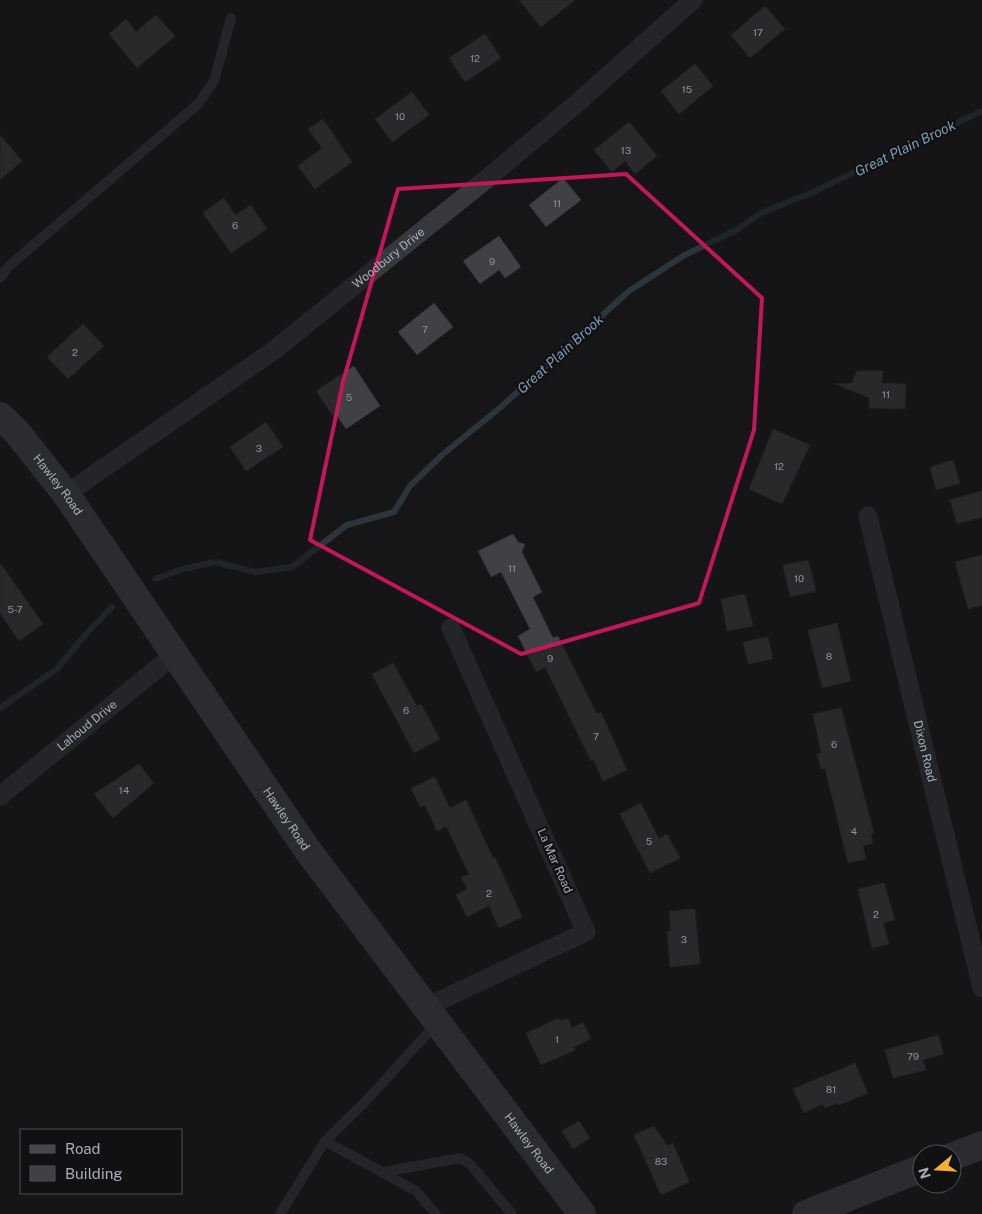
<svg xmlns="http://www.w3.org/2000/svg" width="982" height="1214" viewBox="0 0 982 1214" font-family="'Public Sans',sans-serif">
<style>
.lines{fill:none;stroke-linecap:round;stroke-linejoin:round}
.stream{stroke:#2c353c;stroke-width:6}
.building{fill:#404145;stroke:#303034}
.lane{stroke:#37383d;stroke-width:10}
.street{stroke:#37383d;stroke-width:19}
.secondary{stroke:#45474d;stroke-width:28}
.marked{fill:none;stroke:#c2185b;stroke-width:4;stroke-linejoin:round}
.labels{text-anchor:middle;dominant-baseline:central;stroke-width:4.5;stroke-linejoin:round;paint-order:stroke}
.number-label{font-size:10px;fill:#8e929b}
.street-label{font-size:12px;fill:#a8adb8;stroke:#111113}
.water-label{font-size:14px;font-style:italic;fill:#7f9bb3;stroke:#111113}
</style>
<rect width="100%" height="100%" fill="#161618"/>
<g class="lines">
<path class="stream" d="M155 579 183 569 215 562 256 572 292 567 347 525 394 512 410 486 442 455 502 406 629 291 683 256 738 229 761 213 811 193 982 111
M0 708 57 669 86 634 112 607"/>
</g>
<path class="building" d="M519 0H575L541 27Z
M765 6 785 29 750 58 731 35Z
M156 15 175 36 137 68 109 34 126 19 136 32Z
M485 34 501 58 465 82 449 58Z
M695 64 713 86 679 114 661 91Z
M412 92 429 115 392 142 375 119Z
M323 119 352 162 315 189 298 166 322 148 308 129Z
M629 122 657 156 635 174 625 161 612 172 594 150Z
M0 135 22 161 0 180Z
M563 178 581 200 546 227 529 205Z
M224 198 235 215 251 205 267 229 231 253 203 213Z
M499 236 521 267 505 278 499 270 480 284 463 261Z
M434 303 453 327 417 355 398 332Z
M83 324 104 346 68 379 47 357Z
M354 366 380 406 346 429 336 414 333 416 316 391Z
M857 371H883L882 383 906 384 905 409 869 408V398L836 384 852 383Z
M266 422 283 447 246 471 230 447Z
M773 429 810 445 782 504 749 489Z
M953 460 960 483 936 490 930 467Z
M982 491V517L957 524 950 500Z
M513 534 518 542 525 544 522 552 542 592 533 597 553 638 558 636 597 714 601 712 627 770 603 781 593 759 591 761 545 667 536 672 518 636 530 629 501 572 491 577 478 551Z
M982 555V605L968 609 955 562Z
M808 560 816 591 790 597 783 565Z
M0 563 43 624 19 641 0 613Z
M745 594 753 626 727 631 721 599Z
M837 623 851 681 822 688 808 630Z
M768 637 773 659 748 664 743 642Z
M393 663 417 706 421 704 440 739 414 753 372 674Z
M841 708 874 833 871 834 873 843 863 846 866 859 848 863 827 777 825 768 821 769 817 754 821 753 813 714Z
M139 764 154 783 113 818 94 794Z
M435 777 450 808 466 800 493 858 495 857 522 917 499 928 489 906 467 917 456 895 467 889 461 877 469 874 446 826 437 831 425 805 420 807 411 788Z
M641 803 659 839 667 834 680 858 650 873 620 814Z
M884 883 895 920 883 923 889 944 872 948 858 889Z
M695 909 700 964 670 967 667 932 671 931 669 911Z
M559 1018 561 1021 568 1018 572 1028 583 1022 591 1039 574 1047 575 1050 541 1065 526 1033Z
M938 1035 944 1054 923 1060 926 1070 893 1078 885 1050Z
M855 1063 868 1093 839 1105 838 1103 825 1108 823 1104 804 1113 793 1089Z
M579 1121 590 1138 573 1149 562 1131Z
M654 1126 668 1146 673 1143 689 1182 661 1195 634 1135Z"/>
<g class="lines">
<path class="lane" d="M0 278 9 266 198 104 214 81 231 18
M325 1141 416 1191 436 1214
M384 1172 460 1158 470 1164 512 1214
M280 1214 325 1141 364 1103 437 1023"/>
<g class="street">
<path id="s1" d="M66 494 273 351 489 177 576 104 693 0"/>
<path id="s2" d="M868 516 982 988"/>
<path id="s3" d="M0 796 174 655"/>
<path d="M426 1007 586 932 451 628"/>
</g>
<g class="secondary">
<path id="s4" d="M0 416 16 431 66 494 306 848 582 1214"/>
<path d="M952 1157 982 1145"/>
<path d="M806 1214 922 1168"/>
</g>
</g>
<path d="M0 0H982V1214H0ZM626 174 762 298 754 430 699 603 521 654 310 540 343 382 398 189Z" fill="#161618" fill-opacity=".55" fill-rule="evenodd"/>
<path class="marked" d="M626 174 762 298 754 430 699 603 521 654 310 540 343 382 398 189Z"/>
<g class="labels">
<g class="number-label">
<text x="758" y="32">17</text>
<text x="475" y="58">12</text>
<text x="687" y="89">15</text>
<text x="400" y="116">10</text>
<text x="626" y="150">13</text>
<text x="557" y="203">11</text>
<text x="235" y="225">6</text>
<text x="492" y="261">9</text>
<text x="425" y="329">7</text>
<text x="75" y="352">2</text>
<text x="886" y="394">11</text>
<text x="349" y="397">5</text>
<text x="259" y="448">3</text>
<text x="779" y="466">12</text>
<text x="512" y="568">11</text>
<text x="799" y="578">10</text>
<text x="15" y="609">5-7</text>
<text x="829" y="656">8</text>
<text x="550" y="658">9</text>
<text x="406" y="710">6</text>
<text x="596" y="736">7</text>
<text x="834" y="744">6</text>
<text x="124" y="790">14</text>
<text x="854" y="831">4</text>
<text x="649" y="841">5</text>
<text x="489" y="893">2</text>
<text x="876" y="914">2</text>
<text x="684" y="939">3</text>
<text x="557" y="1039">1</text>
<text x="913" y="1056">79</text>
<text x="831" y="1089">81</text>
<text x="661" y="1161">83</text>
</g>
<g class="street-label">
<text stroke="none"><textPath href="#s1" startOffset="400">Woodbury Drive</textPath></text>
<text stroke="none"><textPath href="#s4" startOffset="90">Hawley Road</textPath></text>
<text stroke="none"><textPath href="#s3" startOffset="112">Lahoud Drive</textPath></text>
<text stroke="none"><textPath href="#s2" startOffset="242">Dixon Road</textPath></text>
<text stroke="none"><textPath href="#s4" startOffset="495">Hawley Road</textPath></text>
<text transform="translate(555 861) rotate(66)">La Mar Road</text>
<text stroke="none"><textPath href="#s4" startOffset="900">Hawley Road</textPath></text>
</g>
<g class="water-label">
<text transform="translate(905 148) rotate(-26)">Great Plain Brook</text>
<text transform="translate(560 354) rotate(-42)">Great Plain Brook</text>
</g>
</g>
<rect x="20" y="1129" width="162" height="65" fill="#111113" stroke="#4d4f55"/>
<rect x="30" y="1145" width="25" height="8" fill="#45474d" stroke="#4d4f55"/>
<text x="65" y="1154" font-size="15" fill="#a8adb8">Road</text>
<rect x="30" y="1166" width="25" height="15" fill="#404145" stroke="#4d4f55"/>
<text x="65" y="1179" font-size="15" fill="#a8adb8">Building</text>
<g transform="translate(937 1169) rotate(252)"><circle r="24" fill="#111113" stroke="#4d4f55"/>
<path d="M0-4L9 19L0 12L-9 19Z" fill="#f2b134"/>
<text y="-8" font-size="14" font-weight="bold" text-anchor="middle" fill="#a8adb8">N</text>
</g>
</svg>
